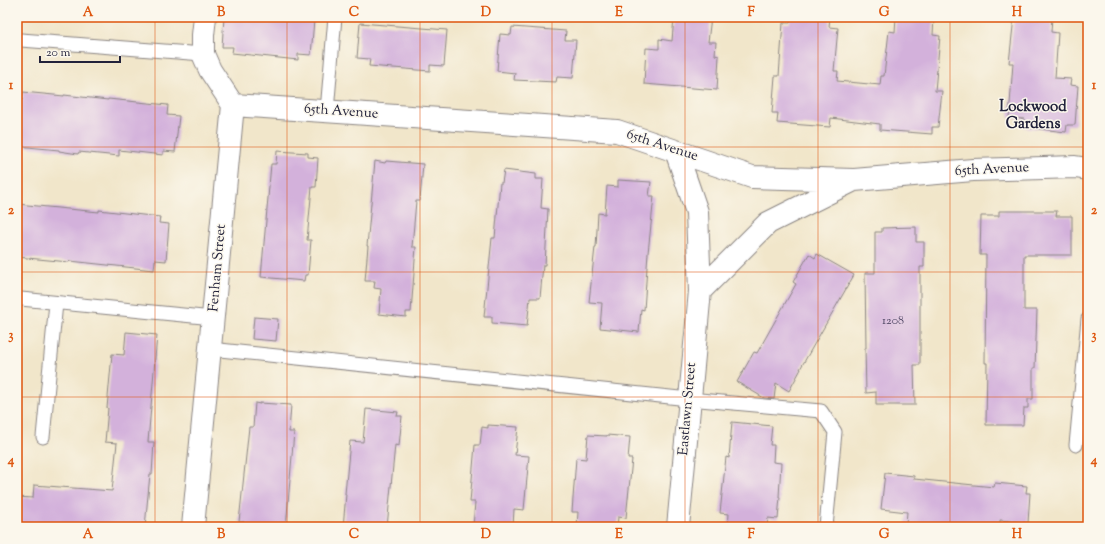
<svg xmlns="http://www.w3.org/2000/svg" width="1105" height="544" viewBox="0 0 1105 544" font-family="'Sorts Mill Goudy',serif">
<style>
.building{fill:#d3b1db}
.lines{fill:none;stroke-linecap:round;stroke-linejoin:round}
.service-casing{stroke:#8a8482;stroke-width:15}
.minor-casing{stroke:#8a8482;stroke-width:24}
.service{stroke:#fff;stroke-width:13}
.minor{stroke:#fff;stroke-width:22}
.grid{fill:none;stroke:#de560e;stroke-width:1;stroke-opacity:0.55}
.labels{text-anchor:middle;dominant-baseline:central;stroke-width:3;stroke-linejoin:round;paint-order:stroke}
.number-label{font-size:12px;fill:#4e4663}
.street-label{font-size:14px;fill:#22223b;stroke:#fbf7ec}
.neighbourhood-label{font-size:15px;font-weight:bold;fill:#22223b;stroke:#fbf7ec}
.neatline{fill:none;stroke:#de560e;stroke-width:1.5}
.grid-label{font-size:13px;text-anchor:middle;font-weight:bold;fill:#de560e}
</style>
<rect width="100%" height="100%" fill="#fbf7ec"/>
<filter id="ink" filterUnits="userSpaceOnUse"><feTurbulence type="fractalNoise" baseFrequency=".025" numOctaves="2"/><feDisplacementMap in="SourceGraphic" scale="8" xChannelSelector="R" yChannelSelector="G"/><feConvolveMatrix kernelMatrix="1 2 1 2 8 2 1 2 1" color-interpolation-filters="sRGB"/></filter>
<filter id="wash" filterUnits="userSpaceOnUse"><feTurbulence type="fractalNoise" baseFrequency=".012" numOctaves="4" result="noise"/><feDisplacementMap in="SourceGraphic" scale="16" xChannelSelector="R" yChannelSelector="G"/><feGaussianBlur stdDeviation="0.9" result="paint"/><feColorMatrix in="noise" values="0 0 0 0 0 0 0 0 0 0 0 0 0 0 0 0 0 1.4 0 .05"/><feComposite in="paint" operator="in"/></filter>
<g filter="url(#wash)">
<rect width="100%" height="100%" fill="#f1e6ca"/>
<g id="blocks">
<path class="building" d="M224 17H305V19L314 20 311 55 298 54V60L232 53 233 47H222Z
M674 17H711L708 42H716L715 55 719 56 717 90 644 84 646 48 659 49V39L672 41Z
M790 17H830L829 27 838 28 834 71H838L837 81 880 85 881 76H884L889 31 895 32 896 17H934L933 35 940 36 935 91H942L938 127H932V134L880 130V124L831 118 830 127 777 123 778 113H772L775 76H779L783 23H790Z
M1014 17H1052L1051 32 1058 33 1055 78 1071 79 1070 85 1078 86 1075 125H1067L1066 132 1023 127 1024 119 1009 118 1013 63H1009Z
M360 23 447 30 444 66 430 65V71L369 66 370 59 357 58Z
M512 27 566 31 565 40H576L573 78 557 77 556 82 514 80 515 73 497 71 500 34 511 35Z
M23 92 64 96V95L108 100V99L168 105 167 115 179 116 175 152 163 151V155L119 150V156L79 152 78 154 59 151V150L17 146V99L22 100Z
M277 151 308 153V157L318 158 316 187H312L307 240H311L308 275H305L304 281 261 277 271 164H276Z
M375 161 385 163 386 161 423 164 420 201H416L412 247H416L411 312H406V317L379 314 381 289 374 288 375 281H365L368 246H367Z
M504 170 536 174V179H543L541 208 548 209 545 265H543L540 298H530L527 326 492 323V317H484L492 238H495L500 183H502Z
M618 180 651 182 649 196H654L648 253 644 310 641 309 639 332 600 328 602 303 589 302 595 247H596L598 213 605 214 607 186 618 187Z
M17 204 99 212V210L160 217 159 223 169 224 166 261 155 260 154 270 70 261 69 262 17 257Z
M999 211H1057L1056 216H1072V255H1024V310H1037L1035 368H1033V399H1028V408H1024L1023 425H986L987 363H985L986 255H980L981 216H999Z
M916 227V242H924V267H920V365H914L915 405H876V392L866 393 865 348H866L865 273H875V232H882V228Z
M809 254 815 258 817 254 854 275 800 369H801L789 391 776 383 774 399 764 398 737 382 754 352 757 353 796 284 793 282Z
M254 317 278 319 276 341 252 339Z
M126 332 157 335 148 442H154L152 474H150L145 527H17V497L33 498 34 485 112 491 117 443 105 442 108 408H107L112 354 124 355Z
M255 403 260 404V403L291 405 289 432H294L286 527H243L244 522H239L249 427H253Z
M366 409 398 412 397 416H402L399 446 395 445 387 527H343L346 494H345L350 441 363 442Z
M732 422 772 426 770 445H774L773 462 781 463 779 497H780L778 519 768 518 767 527H728L729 514 720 513 726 457 729 458Z
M488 425 518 427 515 455 529 456 524 510 514 509 513 527H473L475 502H470L475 445H480L482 427 488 428Z
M588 435 607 436V435L630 437 628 459H632L626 518 618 517 617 527H577L578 512H572L576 458 586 459Z
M885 473 914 476V479L994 487 995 483 1027 486 1026 493H1030L1028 523 1000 520V527H940L906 524 907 512 881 509Z"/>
</g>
</g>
<g filter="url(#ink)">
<use href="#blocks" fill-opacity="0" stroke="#8a8482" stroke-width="1"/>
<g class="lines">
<g class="service-casing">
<path id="service" d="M21 40 203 54
M327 111 335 17
M21 299 213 318
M210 349 689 399 821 411 835 432 826 527
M43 437 56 303
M1076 445 1088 319"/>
</g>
<g class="minor-casing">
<path id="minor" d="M233 105 617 131 752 177 854 180 973 170 1075 167 1088 169
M676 151 697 212 700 291 678 527
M700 291 768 223 852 181
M193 527 233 105 210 70 203 54V35L205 17"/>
</g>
<use href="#service" class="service"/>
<use href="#minor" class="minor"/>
</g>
</g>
<path class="grid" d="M155 17V527M287 17V527M420 17V527M552 17V527M685 17V527M818 17V527M950 17V527M17 147H1088M17 272H1088M17 397H1088"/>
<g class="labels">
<g class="number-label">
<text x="893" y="321">1208</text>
</g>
<g class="street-label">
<text transform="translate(341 112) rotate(4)">65th Avenue</text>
<text transform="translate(662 146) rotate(18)">65th Avenue</text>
<text transform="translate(992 170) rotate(-3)">65th Avenue</text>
<text transform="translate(218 268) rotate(-85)">Fenham Street</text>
<text transform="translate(688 409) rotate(-85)">Eastlawn Street</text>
</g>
<g class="neighbourhood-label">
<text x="1033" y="107">Lockwood<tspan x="1033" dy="17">Gardens</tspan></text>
</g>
</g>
<rect width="1105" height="544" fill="none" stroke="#fbf7ec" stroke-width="44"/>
<path d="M40 56v6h80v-6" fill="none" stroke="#22223b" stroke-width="2"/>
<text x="46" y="56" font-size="12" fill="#22223b" stroke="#fbf7ec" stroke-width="3" paint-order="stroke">20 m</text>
<rect x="22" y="22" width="1061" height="500" class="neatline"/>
<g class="grid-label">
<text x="88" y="16">A</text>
<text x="221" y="16">B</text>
<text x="354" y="16">C</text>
<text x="486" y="16">D</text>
<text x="619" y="16">E</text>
<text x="751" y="16">F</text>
<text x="884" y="16">G</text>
<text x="1017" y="16">H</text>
<text x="11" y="89">1</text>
<text x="1094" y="89">1</text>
<text x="11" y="214">2</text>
<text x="1094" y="214">2</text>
<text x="11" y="339">3</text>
<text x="1094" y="339">3</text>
<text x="11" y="464">4</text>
<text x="1094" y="464">4</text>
<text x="88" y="538">A</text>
<text x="221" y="538">B</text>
<text x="354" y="538">C</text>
<text x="486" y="538">D</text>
<text x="619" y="538">E</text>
<text x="751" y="538">F</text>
<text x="884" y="538">G</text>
<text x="1017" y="538">H</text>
</g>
</svg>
